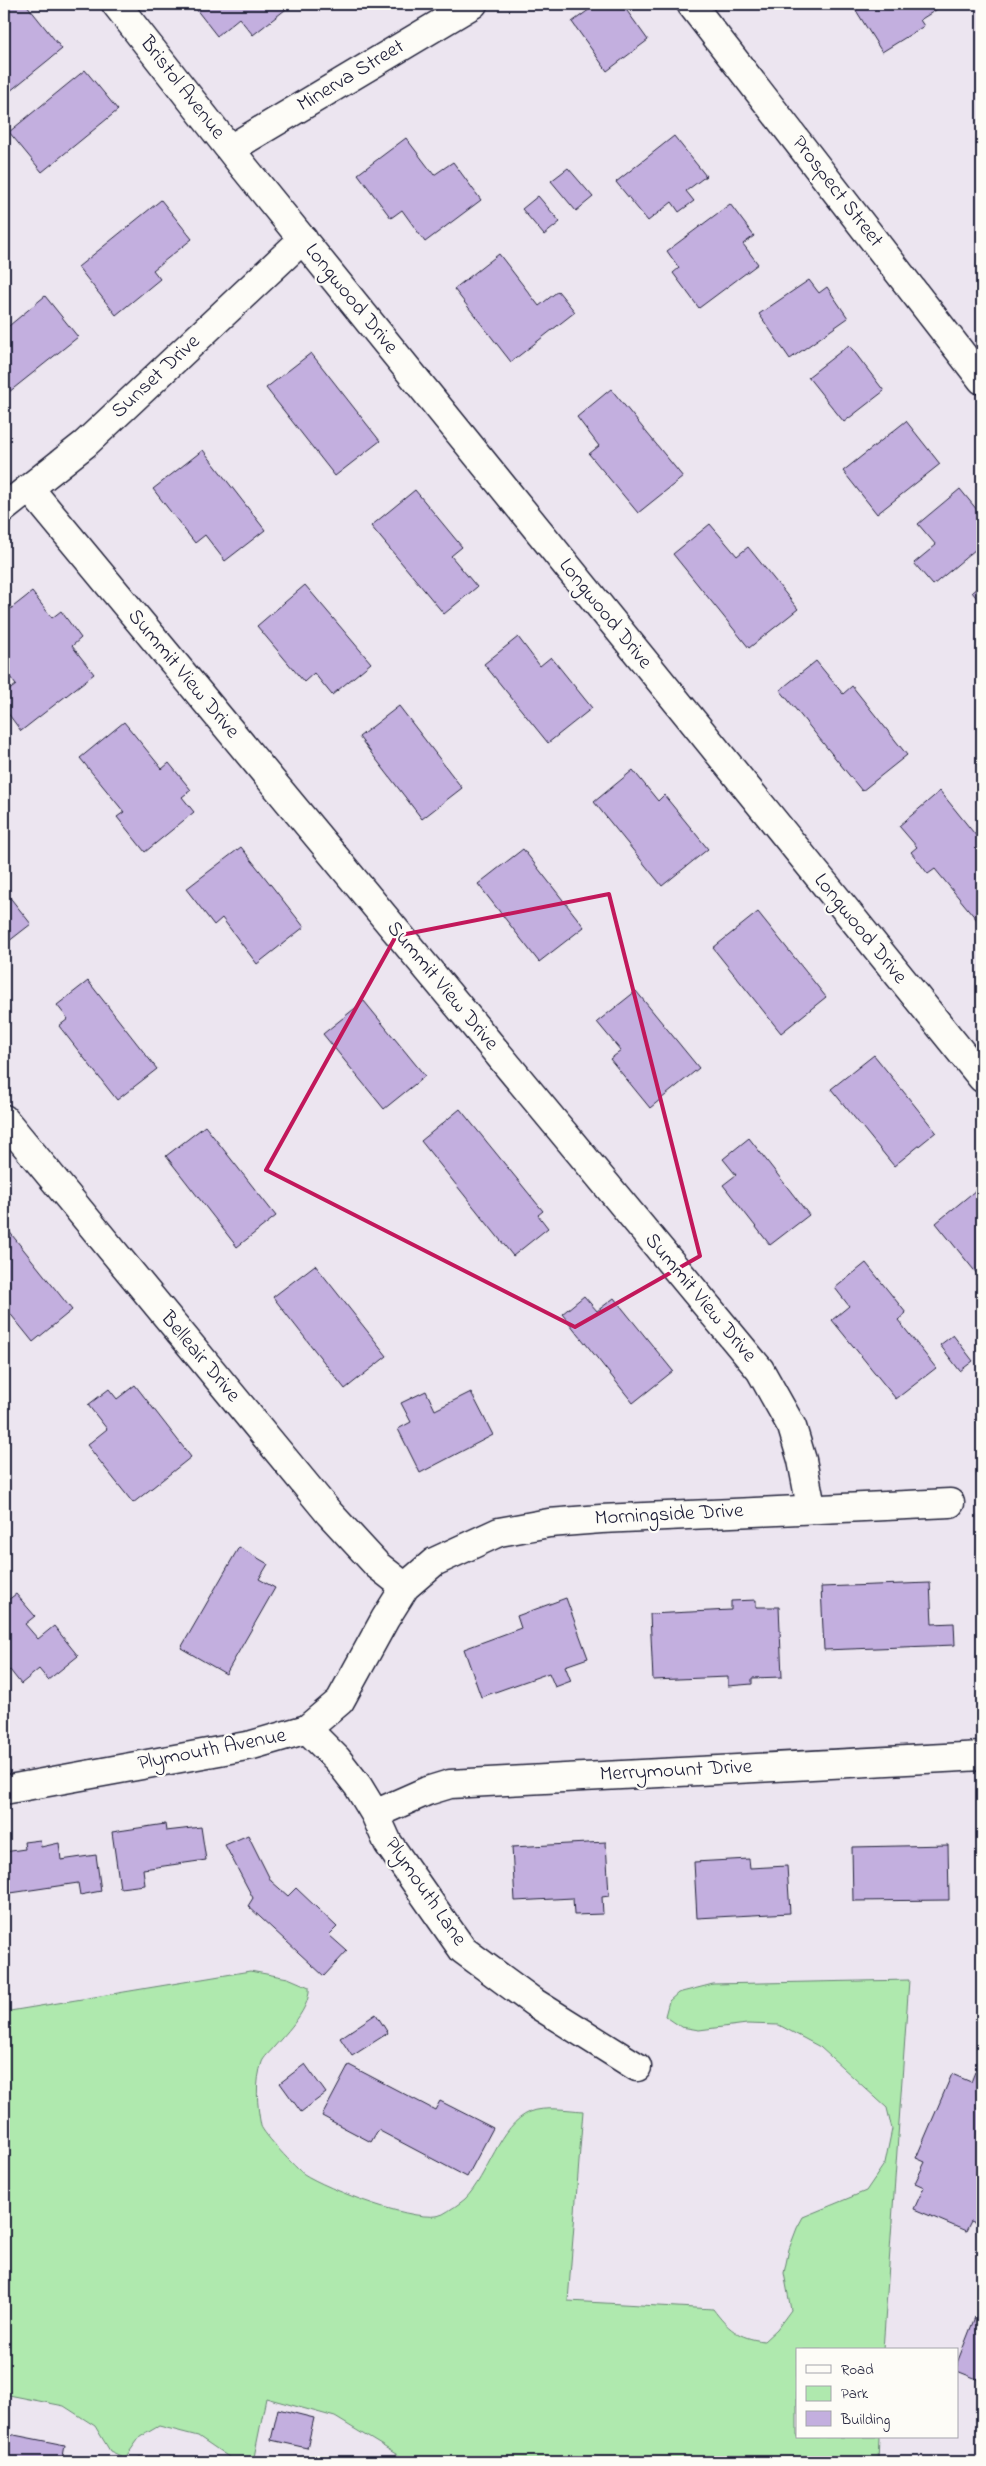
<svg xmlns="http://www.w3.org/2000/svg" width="986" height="2466" viewBox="0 0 986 2466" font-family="'Indie Flower',sans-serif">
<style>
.green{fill:#afe9ae;stroke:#688674}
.building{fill:#c3afdf;stroke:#22223b}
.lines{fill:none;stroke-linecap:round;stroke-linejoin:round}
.minor-casing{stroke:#22223b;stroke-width:31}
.minor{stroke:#fdfcf7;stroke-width:28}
.marked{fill:none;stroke:#c2185b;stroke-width:4;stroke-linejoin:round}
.labels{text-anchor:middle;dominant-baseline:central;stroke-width:4.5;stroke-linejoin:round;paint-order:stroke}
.street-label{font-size:21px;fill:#22223b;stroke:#fdfcf7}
</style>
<rect width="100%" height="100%" fill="#ece5f0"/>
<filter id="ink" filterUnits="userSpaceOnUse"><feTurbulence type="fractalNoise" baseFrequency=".02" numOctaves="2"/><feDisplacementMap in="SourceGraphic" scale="10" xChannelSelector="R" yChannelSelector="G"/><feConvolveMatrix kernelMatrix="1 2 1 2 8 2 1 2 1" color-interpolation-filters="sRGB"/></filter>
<g filter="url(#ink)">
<path class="green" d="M250 1971 288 1978 309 1987C311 2008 287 2032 274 2047 270 2052 264 2057 262 2062 255 2082 257 2105 261 2126 263 2133 296 2169 304 2174 325 2188 421 2226 443 2214 450 2210 459 2204 465 2199 488 2176 500 2124 530 2112 545 2106 567 2110 583 2111L568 2301 713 2309C728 2329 738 2338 764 2341L777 2329 791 2310 784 2273 789 2249 797 2228 803 2217 866 2191 885 2163 892 2129 887 2108 820 2047 779 2025 747 2024 699 2030 681 2027 665 2016 669 2001 678 1993 713 1984 909 1980 883 2350H797V2437H879L878 2462H409L335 2417 266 2398 253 2462H236L198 2436 159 2426 140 2437 125 2458 110 2451 95 2426 64 2406 4 2394V2012Z"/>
<path class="building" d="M7 4H26L62 49 4 96V27L9 23 4 16V6Z
M192 4H288L290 6 253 35 239 18 217 36Z
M597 4H622L648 40 607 71 572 22Z
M852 4H936L939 8 920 20 924 26 882 52Z
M85 70 118 110 42 172 9 132Z
M674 136 706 176 686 191 694 201 679 212 672 202 648 221 616 182Z
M406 138 434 175 453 162 481 200 425 242 402 210 391 218 358 174Z
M568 168 593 197 576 211 551 181Z
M538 196 560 222 544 235 522 209Z
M161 200 192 239 153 270 160 279 116 315 78 267Z
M730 204 754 236 743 244 758 264 699 308 673 273 679 268 667 251Z
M499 254 539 306 558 291 575 312 511 362 454 289Z
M809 280 819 293 827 287 848 318 790 359 759 314Z
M45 296 78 337 4 396V330Z
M849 345 884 391 844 422 808 377Z
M311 353 380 441 335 476 266 388Z
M611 389 683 477 638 513 589 454 599 446 577 417Z
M906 421 940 464 877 514 843 471Z
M203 450 265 530 225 561 205 535 195 543 153 489Z
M960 489 982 516V531L979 533 982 537V544L933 585 914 563 936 545 918 524Z
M415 490 462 547 451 556 477 587 444 614 371 526Z
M710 524 737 556 748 547 798 609 749 648 673 554Z
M982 584V605L972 592Z
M305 585 371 663 332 695 314 673 304 682 257 626Z
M32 592 52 618 61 611 81 638 72 646 94 674 21 731 4 708V694L16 685 4 669V614Z
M518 637 540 666 551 657 592 708 548 743 484 664Z
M816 661 843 694 852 686 907 755 862 791 780 690Z
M399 706 462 788 422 819 359 737Z
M124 722 162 769 169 763 191 790 182 797 194 812 145 852 117 817 124 812 80 758Z
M633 770 658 801 664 795 708 849 662 886 594 802Z
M940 791 982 843V926L935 869 928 874 911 852 917 847 899 826Z
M241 847 304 927 257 964 222 918 214 925 186 889Z
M523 849 584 927 539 962 478 884Z
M4 890 31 924 4 945Z
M758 912 826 997 781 1033 713 948Z
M88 981 157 1069 117 1100 59 1026 68 1019 57 1005Z
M636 991 699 1068 650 1108 610 1059 621 1051 597 1022Z
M364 1001 425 1076 384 1109 323 1034Z
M874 1055 936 1132 894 1166 831 1089Z
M460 1109 543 1211 538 1215 548 1228 513 1256 421 1141Z
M205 1126 276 1216 237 1247 166 1156Z
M749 1138 809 1215 770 1245 723 1185 736 1175 723 1159Z
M976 1190 982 1197V1280L936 1223Z
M4 1225 72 1310 33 1342 4 1306Z
M866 1263 906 1313 898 1320 936 1368 896 1399 832 1320 849 1306 835 1288Z
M315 1265 387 1356 345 1389 273 1297Z
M584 1296 597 1311 614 1298 673 1371 633 1403 562 1314Z
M953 1335 973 1361 960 1371 940 1345Z
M135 1385 191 1457 133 1503 87 1445 107 1429 88 1405 109 1389 117 1399Z
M426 1391 435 1410 471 1392 493 1435 420 1473 398 1429 411 1422 401 1403Z
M239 1547 268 1564 259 1579 275 1588 226 1674 181 1648Z
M930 1583 932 1624 954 1623 955 1645 824 1650 821 1587Z
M16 1594 35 1616 25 1624 38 1639 54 1626 78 1656 48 1680 39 1669 21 1684 10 1670 4 1675V1603Z
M566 1598 588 1658 565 1666 571 1681 555 1687 549 1673 481 1697 464 1649 521 1628 517 1616Z
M756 1600V1607H779L782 1677 752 1678V1684L728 1686V1677L653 1680 650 1614 731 1610V1601Z
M165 1824 166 1831 201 1827 206 1860 143 1869 145 1885 120 1888 112 1832Z
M248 1835 271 1881 288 1896 296 1888 337 1927 329 1935 347 1951 324 1976 248 1906 253 1898 225 1845Z
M40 1840 41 1847 59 1843 61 1860 96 1855 101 1891 80 1895 78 1883 4 1894V1852L25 1849 24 1842Z
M606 1842 609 1896 602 1897 603 1914 574 1915 573 1898 515 1901 512 1847Z
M948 1845 949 1900 853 1901 852 1847Z
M749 1859 750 1868 787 1866 790 1913 697 1918 694 1862Z
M376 2014 388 2033 352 2056 340 2038Z
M305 2064 326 2093 301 2112 280 2083Z
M349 2065 435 2110 440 2101 493 2128 467 2177 378 2130 371 2142 322 2116Z
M975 2072 982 2075V2189L977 2201 982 2203V2214L978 2224 971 2221 966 2231 914 2209 924 2187 915 2183 925 2162 916 2158 952 2074 971 2082Z
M975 2317 982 2320V2381L957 2371V2363Z
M278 2409 314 2418 307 2448 271 2440Z
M4 2433 65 2445 62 2462H4Z
M139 2457 165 2462H138Z"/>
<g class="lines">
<g class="minor-casing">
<path id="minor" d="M116 4 243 166 982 1078
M691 4 982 380
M230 149 473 4
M29 488 760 1370 792 1427 802 1460 811 1507
M4 508 85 444 303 239
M4 1119 329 1513 377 1565 405 1587
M307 1729 337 1759 358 1786 375 1814 388 1843 463 1950 535 2003 637 2067
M4 1790 252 1745 307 1729 340 1701 385 1619 405 1587 434 1562 499 1532 549 1523 601 1519 950 1503
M375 1814 427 1791 450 1784 982 1756"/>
</g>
<use href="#minor" class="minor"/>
</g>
</g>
<path class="marked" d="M609 894 700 1256 575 1327 266 1170 396 936Z"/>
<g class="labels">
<g class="street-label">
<text transform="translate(351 76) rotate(-31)">Minerva Street</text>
<text transform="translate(182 88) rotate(52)">Bristol Avenue</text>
<text transform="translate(837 192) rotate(52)">Prospect Street</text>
<text transform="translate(351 299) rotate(51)">Longwood Drive</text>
<text transform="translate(156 377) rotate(-43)">Sunset Drive</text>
<text transform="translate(605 614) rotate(51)">Longwood Drive</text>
<text transform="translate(183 674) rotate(50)">Summit View Drive</text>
<text transform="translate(860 929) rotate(51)">Longwood Drive</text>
<text transform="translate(442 986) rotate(50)">Summit View Drive</text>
<text transform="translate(700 1298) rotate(50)">Summit View Drive</text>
<text transform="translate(200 1357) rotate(50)">Belleair Drive</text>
<text transform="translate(669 1515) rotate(-3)">Morningside Drive</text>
<text transform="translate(212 1750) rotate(-11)">Plymouth Avenue</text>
<text transform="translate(676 1771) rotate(-3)">Merrymount Drive</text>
<text transform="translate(425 1892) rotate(55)">Plymouth Lane</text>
</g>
</g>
<rect width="986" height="2466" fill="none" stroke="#fdfcf7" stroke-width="20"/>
<rect x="10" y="10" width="966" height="2446" fill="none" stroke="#22223b" stroke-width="2" filter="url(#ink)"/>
<rect x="796" y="2348" width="162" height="90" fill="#fdfcf7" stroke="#a5a5ac"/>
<rect x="806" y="2365" width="25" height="8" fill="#fdfcf7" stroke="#a5a5ac"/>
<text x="841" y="2374" font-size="15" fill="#22223b">Road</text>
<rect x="806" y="2386" width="25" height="15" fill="#afe9ae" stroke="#a5a5ac"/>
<text x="841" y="2398" font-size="15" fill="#22223b">Park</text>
<rect x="806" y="2411" width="25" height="15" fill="#c3afdf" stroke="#a5a5ac"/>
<text x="841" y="2424" font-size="15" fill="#22223b">Building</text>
</svg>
